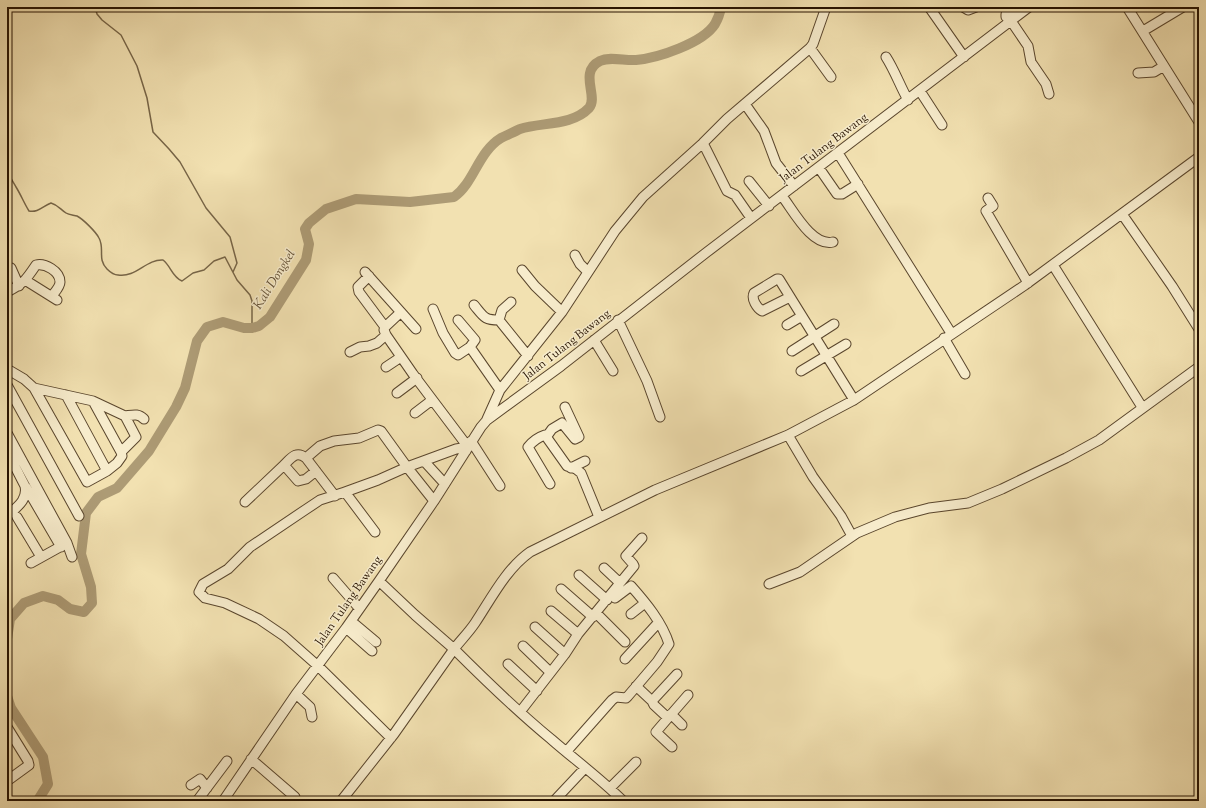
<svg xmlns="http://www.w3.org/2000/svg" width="1206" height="808" viewBox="0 0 1206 808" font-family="'Sorts Mill Goudy',serif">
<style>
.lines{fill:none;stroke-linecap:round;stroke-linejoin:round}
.stream{stroke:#776547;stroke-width:1.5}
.river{stroke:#ad9b75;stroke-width:10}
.minor-casing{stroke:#5a462d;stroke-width:11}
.minor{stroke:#f7eccc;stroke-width:9}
.labels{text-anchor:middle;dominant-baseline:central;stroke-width:3;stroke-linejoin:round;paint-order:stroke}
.street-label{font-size:12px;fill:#271301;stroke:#f7eccc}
.water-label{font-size:13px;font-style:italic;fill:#635035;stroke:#f7eccc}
</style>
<rect width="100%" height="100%" fill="#f2e1b1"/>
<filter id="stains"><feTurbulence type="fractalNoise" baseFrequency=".005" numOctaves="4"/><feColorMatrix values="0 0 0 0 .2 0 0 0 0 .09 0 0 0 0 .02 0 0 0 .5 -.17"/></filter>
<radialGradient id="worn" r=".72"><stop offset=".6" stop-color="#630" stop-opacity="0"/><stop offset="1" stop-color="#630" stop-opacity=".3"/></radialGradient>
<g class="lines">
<path class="stream" d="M95 7 97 14 102 20 121 35 137 66 147 98 153 132 169 149 180 162 206 208 230 237 237 263 233 272
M7 52 9 63 7 119
M7 125 10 176C12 181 14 183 16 187 21 195 24 203 29 211 38 213 43 206 51 203 58 205 60 209 66 213 69 215 74 215 77 216 83 219 96 232 99 238 105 249 97 259 107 269 110 272 114 275 118 275 136 278 146 259 163 260 171 266 172 277 182 281L193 273 204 270 214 261 225 257 237 280 250 295 252 301V328"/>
<path class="river" d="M7 639 10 619 24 603 43 596 58 600 70 609 84 612 92 603 91 587 81 554 86 513 98 497 117 488 149 451 176 407 185 388 197 341 207 327 223 322 244 328H252L259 326 270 317 306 260 309 244 305 229 309 223 326 209 356 199 410 202 454 197C474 183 478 152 501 138 507 135 514 132 520 129 542 122 572 126 589 108 599 97 578 72 600 61 610 56 625 61 636 60 658 58 703 43 715 24 718 19 720 13 721 7
M7 696 11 708 43 757 48 784 38 800 35 801"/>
<g class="minor-casing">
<path id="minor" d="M929 7 964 57
M963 7 968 10 976 7
M1015 7 1006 14V17L1011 21 1028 46 1031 62 1046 84 1049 94
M1127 7 1199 122
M1143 31 1183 7
M810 48 831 77
M886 57C895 71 900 86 908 100
M1138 73 1154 72 1164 66
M920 91 942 125
M745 104 764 131 776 163 794 186
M703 143 727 191 735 195 751 218
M838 153 951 333
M819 168 837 194H842L858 184
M749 181 769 206
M782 196C793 210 812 247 833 242
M988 198 993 206 986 211 1028 283
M1122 214 1172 286 1199 329
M575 255 580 264 588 272
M1053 265 1142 407
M11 268 19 286
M522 270 535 286 562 312
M365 272 416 329
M369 276 358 287 359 292 385 327
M25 280 57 300
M7 292C23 284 26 280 36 265 45 263 60 271 60 282 60 287 54 293 52 296
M790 297 762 311C757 308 751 299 754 293L777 279H779L854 400
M511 302 502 310 499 320 528 356
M474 305C484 317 484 320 499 320
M433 309 443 333 455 353 458 355 470 347 500 390
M401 312 385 327 384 330 386 335 413 374 468 447
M458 320 475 340 470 347
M618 320 647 381 660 417
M787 325 802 316
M944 338 965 374
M594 340 613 371
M792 351 834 324
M350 352 360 347 369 346 377 343 386 335
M386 367 401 357
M7 369 24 379 34 388 93 401 125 416 136 437 121 452 122 456 117 463 107 471
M801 371 846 344
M7 385 79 516
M34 388 87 482 107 471 66 395
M397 393 417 378
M93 401 121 452
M415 413 432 400
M125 416C133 415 138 413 144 419
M487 419 500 390 562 312 615 231 643 197 703 143 727 119 810 48 813 44 826 7
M7 433 67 543 31 563
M788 435 813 477 841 516 852 536
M547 436 552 429 562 423 575 439 579 437 565 407
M471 441 500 486
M7 451 25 486C28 500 17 507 7 516
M306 458 320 446 334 441 359 438 378 430 381 431 407 467 456 449 462 448 466 451
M424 461 445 484
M284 465C291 458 296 450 306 458L335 496
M571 468 585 461
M550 484 528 447C532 442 539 437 545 435L567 466 576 469 581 473 599 517
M26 487 61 547
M345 492 320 500 305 510 250 547 228 569 203 584 199 592 205 598 225 603 259 619 284 636 318 666 391 738
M245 502 284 465 298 481 306 479 316 471
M17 517 41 557
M375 532 345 492 378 480 407 467 434 501
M67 543 72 557
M604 568 620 583
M579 575 607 600
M333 578 359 608
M379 581 415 615 454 649C461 640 469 632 475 623 491 599 506 569 530 552L655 490 788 435 854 400 1025 285 1199 157
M769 584 800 572 857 533 895 517 929 508 968 503 1002 489 1066 458 1099 440 1199 367
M561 589 593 617
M551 611 578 634
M596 613 625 642
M631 614 645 603
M351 621 376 642
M535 627 565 654
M346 628 372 651
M523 646 550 672
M625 659 658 623
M508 664 537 691
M636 686 652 701 677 674
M296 694 310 707 312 717
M652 701 654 705 668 718 688 695
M520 712 565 654 578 634 634 566 633 564 626 556 642 538
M671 714 682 725
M668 718 656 732 672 747
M7 727 28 761 29 765 7 781
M566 752 612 700 616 697 626 698 628 696 657 662 669 644C662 622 646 603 631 586L615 598
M251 759 295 797
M191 785 200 779 207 788
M610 788 636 762
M197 801 227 761
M223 801 296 694 346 628 379 581 434 501 481 427 487 420 561 366 707 252 1029 7
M341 801 394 734 454 649C485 680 517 711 551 739 575 760 601 779 623 801
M554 801 585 768"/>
</g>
<use href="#minor" class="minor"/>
</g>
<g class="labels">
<g class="street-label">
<text transform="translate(824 148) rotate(-37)">Jalan Tulang Bawang</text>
<text transform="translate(567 345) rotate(-38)">Jalan Tulang Bawang</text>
<text transform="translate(349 601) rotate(-55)">Jalan Tulang Bawang</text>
</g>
<g class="water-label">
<text transform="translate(275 280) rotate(-58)">Kali Dongkel</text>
</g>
</g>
<rect width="1206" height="808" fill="none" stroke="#f2e1b1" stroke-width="24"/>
<rect x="8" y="8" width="1190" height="792" fill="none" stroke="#271301" stroke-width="2"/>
<rect x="12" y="12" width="1182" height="784" fill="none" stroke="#271301"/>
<rect width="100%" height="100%" filter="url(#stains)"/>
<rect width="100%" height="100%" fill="url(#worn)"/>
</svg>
